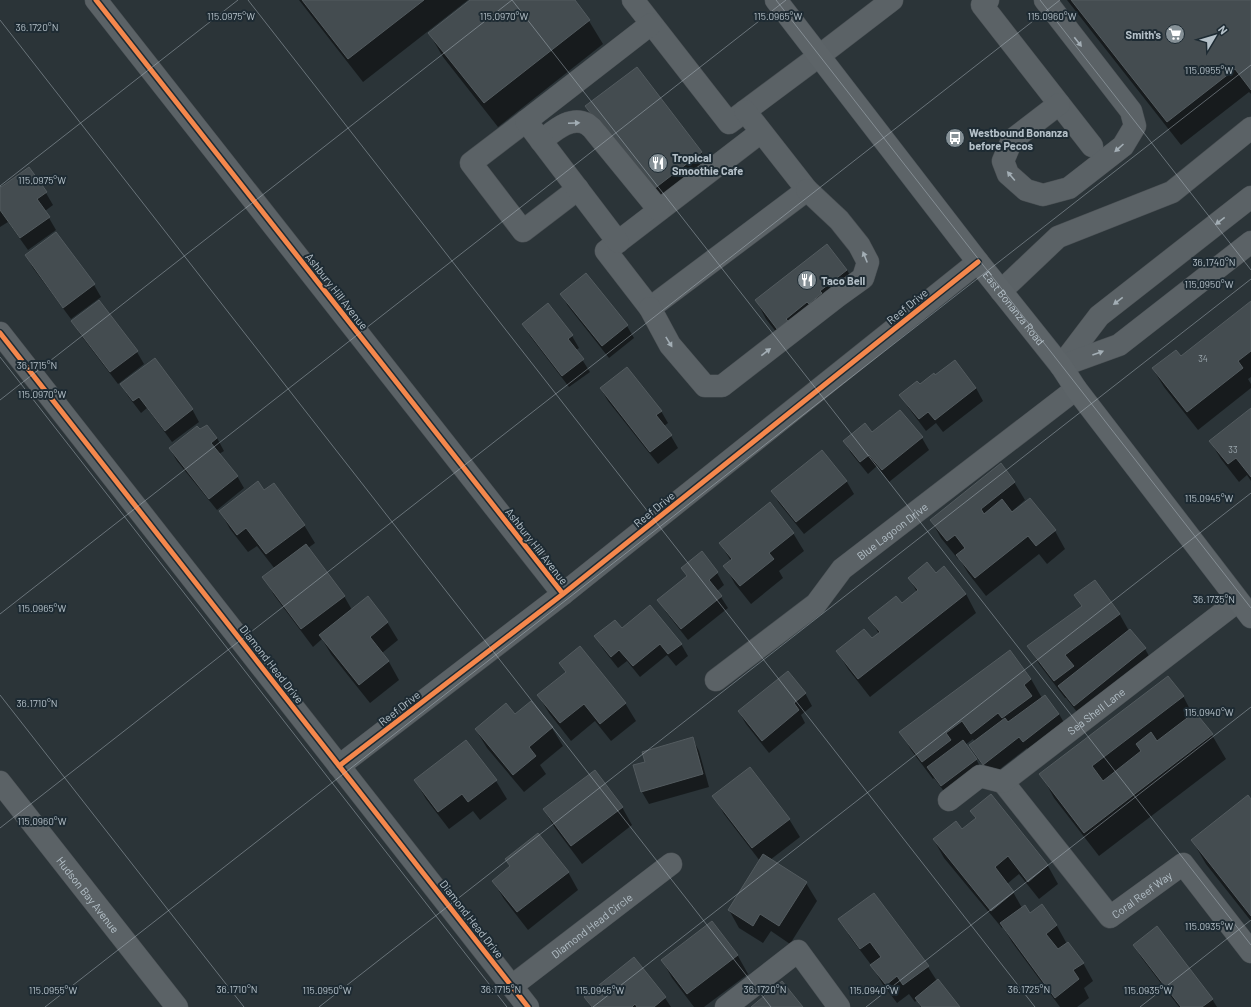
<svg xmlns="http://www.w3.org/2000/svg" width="1251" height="1007" viewBox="0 0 1251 1007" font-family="Barlow,sans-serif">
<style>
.shadow{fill:#0007}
.building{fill:#444c50;stroke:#535b5f}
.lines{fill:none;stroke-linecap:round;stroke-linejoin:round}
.minor-casing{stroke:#494f53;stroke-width:23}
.major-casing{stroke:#495055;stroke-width:23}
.minor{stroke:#5b6266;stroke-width:22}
.major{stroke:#5d6468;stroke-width:22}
.cycleway-casing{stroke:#1e2b33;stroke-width:8}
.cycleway{stroke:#f5874c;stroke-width:5}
.oneway{fill:#a3aeb5}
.ticks{fill:none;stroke:#b5c1c9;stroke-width:1;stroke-opacity:0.45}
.labels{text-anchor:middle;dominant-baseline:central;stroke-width:4;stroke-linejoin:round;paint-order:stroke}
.number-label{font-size:9px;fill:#99a4ab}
.poi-label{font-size:11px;font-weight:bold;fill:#b5c1c9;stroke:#1e2b33;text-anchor:start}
.street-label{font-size:11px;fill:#b5c1c9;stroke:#1e2b33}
.ticks-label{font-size:10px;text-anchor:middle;fill:#b5c1c9;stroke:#1e2b33;stroke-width:4;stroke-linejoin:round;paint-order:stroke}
</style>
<rect width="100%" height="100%" fill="#2b3438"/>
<path class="shadow" d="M299 0H468L363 82Z
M472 0H573L589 21 603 44 498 127 443 57 429 33Z
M1067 0H1251V94L1249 92 1181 145Z
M637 68 701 152 712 171 661 209 597 125 586 107Z
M0 187 46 193 53 205 45 211 56 230 28 250 8 222 0 227Z
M56 233 94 285 101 297 71 319 33 268 26 255Z
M847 270 857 288 788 347 766 319 756 300Z
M561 294 627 326 634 338 609 358 568 306Z
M99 301 137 352 144 364 118 384 80 334 73 322Z
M1251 302V377L1248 379 1251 384V388L1198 430 1164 387 1153 369 1181 357Z
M548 305 572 336 579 348 576 350 590 372 569 387 530 336 523 324Z
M954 361 976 388 983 401 943 432 936 423 926 431 908 407 901 395 935 377Z
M121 384 192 409 199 422 172 442 147 408 141 413 128 396Z
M601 389 661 411 668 423 664 426 671 436 678 448 658 464 608 401Z
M1251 409V481L1247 475 1239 482 1221 459 1210 441Z
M206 426 217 438 224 451 219 454 237 476 244 488 217 510 177 461 170 449Z
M872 434 922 438 929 450 889 482 877 466 868 474 851 453 844 441Z
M822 451 847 482 854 494 804 534 779 503 772 491Z
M1014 482 1025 500 1011 512 1055 531 1065 549 1047 564 1039 554 986 596 968 573 959 558 958 559 941 538 931 520Z
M264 491 304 525 315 543 308 548 344 596 352 610 387 622 398 640 382 653 389 662 399 680 370 703 331 654 322 639 313 647 274 595 264 577 275 569 257 546 248 552 230 529 220 511Z
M793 533 804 551 779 571 783 578 751 604 735 584 725 566 731 561 720 543Z
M702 553 717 573 724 585 717 591 728 608 688 640 666 612 659 600 687 577 682 569Z
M944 568 966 594 976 613 870 697 848 669 837 651 871 639 879 634 870 618 902 604 917 592 909 578 936 575Z
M1095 581 1120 615 1129 631 1145 649 1152 661 1081 717 1066 698H1065L1039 664 1029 646 1082 607 1075 595Z
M622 630 681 644 688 656 676 666 667 655 640 677 627 661 618 668 603 649 596 637Z
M560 663 625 703 636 721 611 741 595 721 571 741 549 713 538 695 566 673Z
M1031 679 1042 698 1059 714 1066 726 1031 753 1027 748 991 776 977 758 970 746 975 742 973 739 965 745 976 759 983 772 949 798 934 778 933 779 911 750 901 732Z
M805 693 812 706 801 715 805 723 769 753 746 724 739 712Z
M1183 696 1193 715 1195 713 1212 735 1226 759 1099 856 1054 798 1041 774Z
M531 702 552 728 563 746 540 765 546 774 524 792 487 748 476 730 515 716Z
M692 738 699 751 709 787 649 804 642 792 634 765 646 762Z
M466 742 496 781 507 799 480 820 473 811 449 829 426 799 415 780Z
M714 796 789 819 800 837 770 860 806 883 817 901 790 944 771 931 763 943 739 928 729 910 760 861 724 814Z
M991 796 1048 866 1058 884 1039 899 1019 874 1007 884 1013 892 1022 908 1030 914 1042 906 1057 926 1067 944 1083 963 1093 981 1084 988 1089 998 1077 1007H1060L1012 942 1003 927 1002 928 944 858 934 840 962 830 976 819 971 811Z
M1251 800V921L1206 864 1192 840Z
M622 807 632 825 582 864 555 828 544 810Z
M506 859 568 872 578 890 528 930 504 899 493 881 510 867Z
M840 919 928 967 937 981 959 1007H921L917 1000 915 1002 909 994 897 1003 882 983 872 966 850 937Z
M712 922 738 956 748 974 704 1007H694L672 978 662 960Z
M1134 945 1212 999 1217 1007H1179L1141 957Z
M634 958 665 998 671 1007H591L585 997Z"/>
<path class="building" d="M302 0H424L348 59Z
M470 0H575L590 20 484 103 428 33Z
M1071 0H1251V90L1235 69 1167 122Z
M637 67 702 152 650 192 585 106Z
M29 167 47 192 37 199 50 217 20 238 0 210V186L1 187Z
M56 232 95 284 63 308 25 255Z
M827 244 847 270 820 291 822 293 809 304 807 302 786 319 788 321 777 329 755 300Z
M586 273 628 325 602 346 560 294Z
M99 300 138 351 110 372 71 321Z
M1251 301V351L1238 361 1243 368 1187 412 1152 368 1176 350 1181 356Z
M548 303 573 335 568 339 584 359 562 376 522 324Z
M155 358 193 409 165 431 139 397 133 401 120 384Z
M955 360 976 388 935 420 928 412 919 419 899 395 917 381 920 384 934 373 935 375Z
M627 367 662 411 656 415 672 435 650 452 600 388Z
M1251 408V477L1236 458 1228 464 1209 441Z
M900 410 923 437 882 470 869 455 860 462 843 441 865 423 872 432Z
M207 425 217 438 211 443 238 476 209 499 169 448 197 426 200 429Z
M822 450 847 481 796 522 771 491Z
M1001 463 1015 482 981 509 984 514 1002 499 1012 512 1030 498 1056 530 1036 546 1028 536 975 578 956 555 965 548 955 535 947 541 930 520Z
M258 481 264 490 274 483 305 525 266 554 246 528 237 535 219 511Z
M770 502 794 533 769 553 774 559 740 586 723 566 732 559 719 543Z
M306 544 345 596 301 629 262 577Z
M702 551 718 572 709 580 722 596 681 629 657 600 687 576 681 568Z
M927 562 936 573 944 566 966 594 858 679 836 651 864 629 872 638 880 632 868 618 896 596 902 603 918 590 908 578Z
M1095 580 1120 614 1065 655 1074 666 1054 681 1027 646 1082 606 1074 595Z
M368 596 388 622 370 637 389 661 359 685 319 635Z
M650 605 682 644 668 654 660 644 633 666 619 650 611 657 594 636 615 620 622 628Z
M1130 629 1146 648 1074 706 1058 686Z
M580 646 626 703 600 724 584 704 560 723 537 695 566 672 559 663Z
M1010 650 1031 679 1024 685 1032 696 1002 718 998 713 971 734 962 721 946 733 951 740 922 762 899 732Z
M788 671 806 693 794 703 799 710 762 741 738 711Z
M1168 676 1184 696 1092 766 1103 781 1141 751 1136 744 1151 732 1157 741 1195 712 1213 734 1084 833 1039 774Z
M1045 695 1059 714 1023 742 1019 737 983 765 969 745 1005 718 1008 722Z
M531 701 553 727 529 747 536 756 513 775 475 729 506 703 515 714Z
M693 737 703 774 641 792 633 765 645 762 642 752Z
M466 740 497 780 468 802 462 794 438 812 414 780Z
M963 740 977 759 941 786 927 767Z
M750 767 790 819 752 848 712 796Z
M595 770 623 807 571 846 543 809Z
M991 794 1048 865 1028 882 1008 856 995 867 1014 892 991 911 933 839 956 821 962 829 976 818 970 811Z
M1248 795 1251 799V916L1191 840Z
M538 833 569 872 517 912 492 881 510 866 505 859Z
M763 854 807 882 779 926 760 914 753 926 728 910Z
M874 893 929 966 903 985 897 976 886 985 870 965 881 957 870 942 860 949 838 919Z
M1042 904 1057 925 1046 934 1058 949 1068 942 1084 963 1073 970 1079 979 1055 998 1000 923 1025 905 1030 913Z
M712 921 738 955 687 994 661 960Z
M1157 926 1213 999 1202 1007H1181L1133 945Z
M634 957 666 997 654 1007H637L635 1004 632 1007H592L584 997Z
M938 979 960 1007H922L915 998Z
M782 981 803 1007H751Z"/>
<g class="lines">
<g class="minor-casing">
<g id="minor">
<path d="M96 0 563 594"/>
<path d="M633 0 729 123 819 56 892 0"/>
<path d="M988 0 982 5 1092 146"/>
<path d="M1045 0 1131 111 1135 126 1123 146 1069 188 1043 195 1026 190 1008 174 1003 161 1012 140 1059 104"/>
<path d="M745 111 807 190 650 308 606 251 761 132"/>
<path d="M526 121 471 163 523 231 578 189"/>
<path d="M541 141C553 132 570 115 587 124 590 126 594 130 596 133L659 210"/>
<path d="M618 242 526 121 651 24"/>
<path d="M1001 291 1058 237 1172 192 1251 128"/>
<path d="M650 308 670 345 705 386H722L838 296 863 278 868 262 859 245 839 220 807 190"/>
<path d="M0 333 528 1007"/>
<path d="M1061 366 1099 316 1251 197"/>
<path d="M1061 366 1119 345 1251 242"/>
<path id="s1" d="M716 680 816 604 842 569 1076 389"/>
<path d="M339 766 563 594 978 262"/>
<path id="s2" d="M0 782 177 1007"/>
<path id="s3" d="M1003 782 1110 917 1183 864 1251 952"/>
<path id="s4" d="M949 800 980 776 1003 782 1238 601"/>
<path id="s5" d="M512 986 671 864"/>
<path d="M726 1007 798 951 839 1007"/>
</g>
</g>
<g class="major-casing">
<g id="major">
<path id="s6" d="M776 0 978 262 1061 366 1076 389 1251 617"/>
</g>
</g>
<use href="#minor" class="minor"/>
<use href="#major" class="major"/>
<g class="cycleway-casing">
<path id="cycleway" d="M96 0 563 594
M0 333 528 1007
M339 766 563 594 978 262"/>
</g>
<use href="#cycleway" class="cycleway"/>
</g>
<defs><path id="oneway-solid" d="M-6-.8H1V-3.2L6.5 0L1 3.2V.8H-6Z"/></defs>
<g class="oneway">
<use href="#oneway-solid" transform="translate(1078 42) rotate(52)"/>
<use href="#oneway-solid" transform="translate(574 123) rotate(-3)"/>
<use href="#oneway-solid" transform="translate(1119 148) rotate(138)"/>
<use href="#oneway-solid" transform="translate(1011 176) rotate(-130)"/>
<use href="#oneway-solid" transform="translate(1220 221) rotate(142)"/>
<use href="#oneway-solid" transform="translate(865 257) rotate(-112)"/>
<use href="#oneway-solid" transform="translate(1118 301) rotate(142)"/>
<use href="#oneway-solid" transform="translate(669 342) rotate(58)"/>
<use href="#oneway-solid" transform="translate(766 352) rotate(-38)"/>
<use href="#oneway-solid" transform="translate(1098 353) rotate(-20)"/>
</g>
<path class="ticks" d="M248 0 1035 1007M512 0 1251 945M776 0 1251 608M1040 0 1251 270M0 20 771 1007M0 186 238 0M0 357 507 1007M0 400 512 0M0 614 786 0M0 695 244 1007M0 828 1060 0M45 1007 1251 65M319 1007 1251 279M593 1007 1251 493M866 1007 1251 707M1140 1007 1251 920"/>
<defs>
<g id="supermarket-disc" transform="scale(1)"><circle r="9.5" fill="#859096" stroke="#1e2b33"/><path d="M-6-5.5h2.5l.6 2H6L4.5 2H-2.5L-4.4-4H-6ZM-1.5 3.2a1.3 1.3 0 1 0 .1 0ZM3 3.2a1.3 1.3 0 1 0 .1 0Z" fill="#fff"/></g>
<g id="bus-disc" transform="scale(1)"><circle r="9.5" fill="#859096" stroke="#1e2b33"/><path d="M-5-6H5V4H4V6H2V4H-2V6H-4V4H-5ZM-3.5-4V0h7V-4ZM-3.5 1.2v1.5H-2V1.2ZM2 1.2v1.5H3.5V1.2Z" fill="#fff"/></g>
<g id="restaurant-disc" transform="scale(1)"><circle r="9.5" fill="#859096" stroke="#1e2b33"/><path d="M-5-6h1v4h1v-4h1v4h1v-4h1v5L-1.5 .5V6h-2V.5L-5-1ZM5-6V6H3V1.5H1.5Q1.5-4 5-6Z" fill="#fff"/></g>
</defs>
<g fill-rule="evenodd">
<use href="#supermarket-disc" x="1175" y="34"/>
<use href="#bus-disc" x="955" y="138"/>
<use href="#restaurant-disc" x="658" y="163"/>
<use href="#restaurant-disc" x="807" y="280"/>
</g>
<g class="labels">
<g class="number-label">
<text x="1203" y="358">34</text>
<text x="1233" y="449">33</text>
</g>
<g class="poi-label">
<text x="1161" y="34" text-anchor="end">Smith's</text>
<text x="969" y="132">Westbound Bonanza<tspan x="969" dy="13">before Pecos</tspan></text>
<text x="672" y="157">Tropical<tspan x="672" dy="13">Smoothie Cafe</tspan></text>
<text x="821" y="280">Taco Bell</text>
</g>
<g class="street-label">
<text transform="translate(337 291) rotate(52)">Ashbury Hill Avenue</text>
<text transform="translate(907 306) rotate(-39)">Reef Drive</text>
<text stroke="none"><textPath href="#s6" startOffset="389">East Bonanza Road</textPath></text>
<text transform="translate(654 509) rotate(-39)">Reef Drive</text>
<text stroke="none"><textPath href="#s1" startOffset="232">Blue Lagoon Drive</textPath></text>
<text transform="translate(537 546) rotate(52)">Ashbury Hill Avenue</text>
<text transform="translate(272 664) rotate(52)">Diamond Head Drive</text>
<text transform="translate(399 708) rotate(-38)">Reef Drive</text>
<text stroke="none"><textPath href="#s4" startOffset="180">Sea Shell Lane</textPath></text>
<text stroke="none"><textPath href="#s3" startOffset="211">Coral Reef Way</textPath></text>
<text stroke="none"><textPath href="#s2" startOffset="143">Hudson Bay Avenue</textPath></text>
<text transform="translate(472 919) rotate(52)">Diamond Head Drive</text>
<text stroke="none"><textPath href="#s5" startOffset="100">Diamond Head Circle</textPath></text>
</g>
</g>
<g class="ticks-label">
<text x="231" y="20">115.0975°W</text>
<text x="504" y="20">115.0970°W</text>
<text x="778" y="20">115.0965°W</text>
<text x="1052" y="20">115.0960°W</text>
<text x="37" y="31">36.1720°N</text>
<text x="1209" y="74">115.0955°W</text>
<text x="42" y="184">115.0975°W</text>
<text x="1214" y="266">36.1740°N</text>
<text x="1209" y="288">115.0950°W</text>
<text x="37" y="369">36.1715°N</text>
<text x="42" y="398">115.0970°W</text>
<text x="1209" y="502">115.0945°W</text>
<text x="1214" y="603">36.1735°N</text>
<text x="42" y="612">115.0965°W</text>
<text x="37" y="707">36.1710°N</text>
<text x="1209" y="716">115.0940°W</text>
<text x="42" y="825">115.0960°W</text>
<text x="1209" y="930">115.0935°W</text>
<text x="237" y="993">36.1710°N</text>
<text x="501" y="993">36.1715°N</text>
<text x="765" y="993">36.1720°N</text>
<text x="1029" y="993">36.1725°N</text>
<text x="53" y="994">115.0955°W</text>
<text x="327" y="994">115.0950°W</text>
<text x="600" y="994">115.0945°W</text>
<text x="874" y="994">115.0940°W</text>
<text x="1148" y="994">115.0935°W</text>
</g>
<g transform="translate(1215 36) rotate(52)" stroke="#1e2b33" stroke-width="3" paint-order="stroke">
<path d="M0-3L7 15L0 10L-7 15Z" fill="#b5c1c9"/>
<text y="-6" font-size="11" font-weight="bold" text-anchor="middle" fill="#b5c1c9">N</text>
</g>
</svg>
